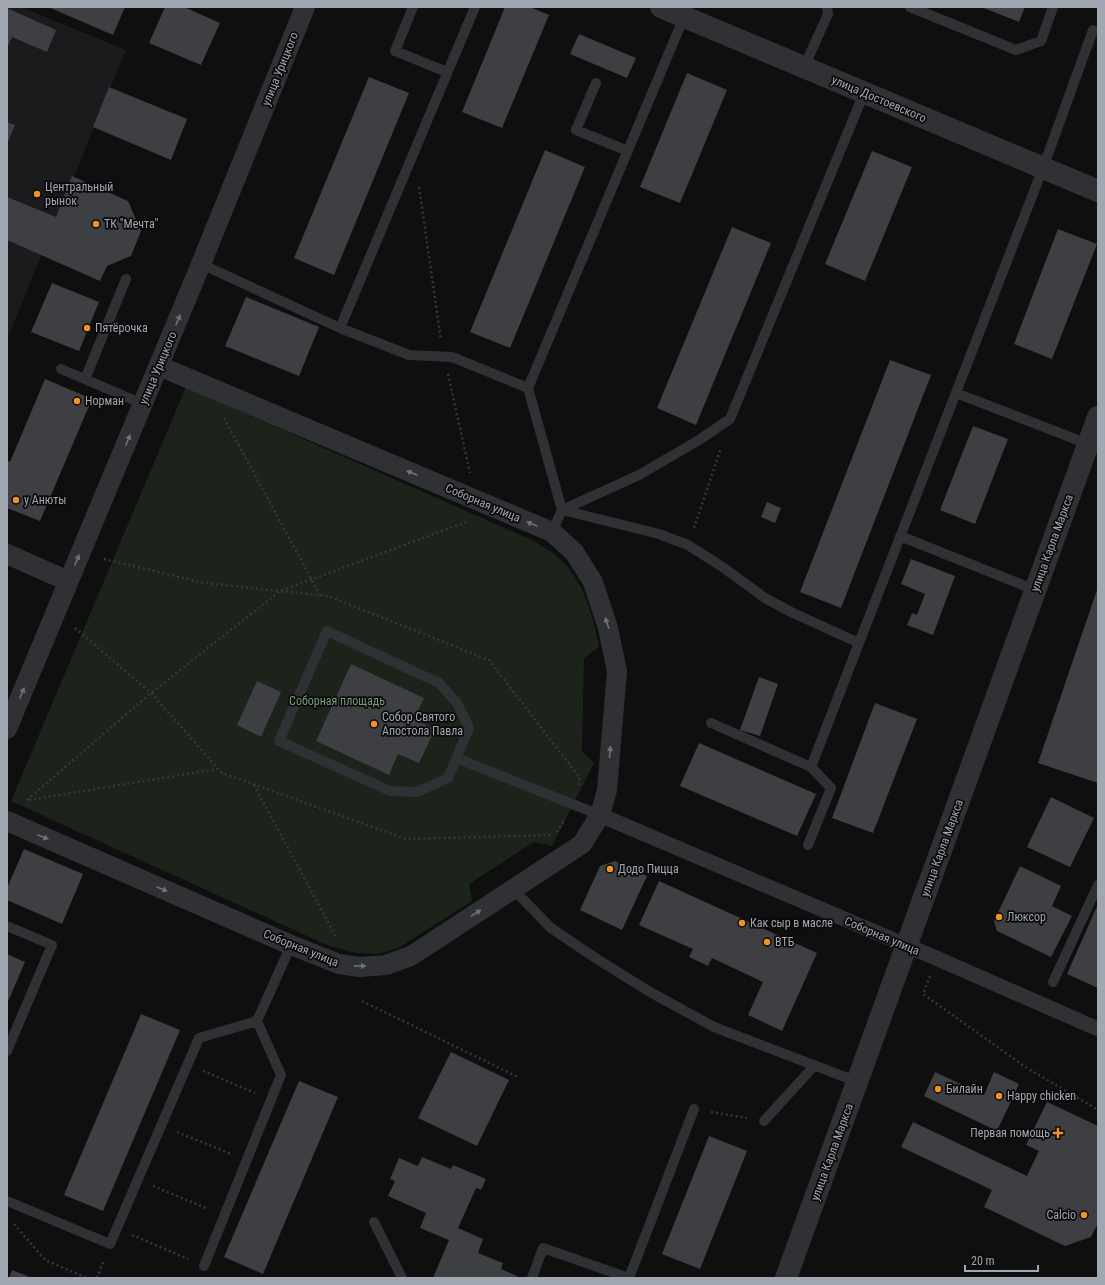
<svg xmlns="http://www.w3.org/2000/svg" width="1105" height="1285" viewBox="0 0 1105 1285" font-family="'Roboto Condensed',sans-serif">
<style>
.built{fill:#1b1b1d}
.green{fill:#1b231b}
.building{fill:#3e3f43}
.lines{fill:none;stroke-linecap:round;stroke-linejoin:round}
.path{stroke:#36383c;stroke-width:2.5;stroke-dasharray:2 3;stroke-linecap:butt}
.service{stroke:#303135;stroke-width:10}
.pedestrian{stroke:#303135;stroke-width:15}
.minor{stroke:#303135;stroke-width:20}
.tertiary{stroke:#303135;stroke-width:22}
.oneway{fill:#6e7279}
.poi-dot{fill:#f29125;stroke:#0a0a0b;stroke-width:1.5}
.labels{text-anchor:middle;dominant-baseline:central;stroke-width:3.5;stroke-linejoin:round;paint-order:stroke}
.street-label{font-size:12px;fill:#a0a7b1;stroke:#0a0a0b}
.poi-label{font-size:12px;fill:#a0a7b1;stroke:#0a0a0b;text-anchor:start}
.park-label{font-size:12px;fill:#799d76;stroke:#0a0a0b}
</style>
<rect width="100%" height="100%" fill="#0f0f10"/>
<path class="built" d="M7 7H21L126 50 7 339Z"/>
<path class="green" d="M186 387 534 541C542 547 552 551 559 558 584 581 593 615 599 647L584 658 582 751 594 763 552 846 534 842 469 884 472 901 400 947 378 954 356 953 327 945 11 801Z"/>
<path class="building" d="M48 7H125L113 35Z
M165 7H184L220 23 201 65 149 43Z
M505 7H530L549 15 502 128 462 112Z
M981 7H1025L1019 22Z
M7 8 56 30 47 52 12 37 7 48Z
M579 34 636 58 627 78 570 54Z
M687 73 727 90 680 203 640 187Z
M369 77 409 93 334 275 294 258Z
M109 87 187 119 171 160 93 127Z
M7 122 15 125 7 144Z
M545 150 585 167 510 348 470 332Z
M872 151 912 167 865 281 825 264Z
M72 176 128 201 141 231 131 256 107 266 100 281 7 240V197L56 217Z
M732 227 771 243 696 425 657 408Z
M1058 229 1097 244 1052 359 1014 344Z
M52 283 99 302 79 351 31 332Z
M246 297 319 327 299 376 225 346Z
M890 360 931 375 841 608 800 592Z
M45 379 92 399 40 521 7 508V460L10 462Z
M973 426 1008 439 975 524 940 510Z
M767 502 781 508 775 523 761 517Z
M911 559 955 576 933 635 907 625 912 613 917 615 925 594 901 584Z
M1098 587V783L1038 763Z
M351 664 424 698 414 719 435 729 419 763 398 754 389 775 316 741Z
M759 677 778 684 760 736 740 730Z
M257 681 281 692 261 737 237 725Z
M875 703 917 719 873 833 832 818Z
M699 743 816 794 797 836 680 786Z
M1051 797 1094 818 1070 867 1027 847Z
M24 849 83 874 62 924 7 900V888Z
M615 861 647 876 622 930 580 910 600 866Z
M1020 866 1061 886 1052 906 1072 916 1051 957 997 931 994 921Z
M659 881 817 953 782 1031 748 1015 763 982 712 958 708 966 689 957 693 949 639 925Z
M1098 904V988L1067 974Z
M7 954 25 962 7 1004Z
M141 1014 180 1030 103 1211 64 1195Z
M451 1052 509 1080 477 1146 418 1118Z
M935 1072 984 1095 994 1072 1019 1084 997 1131 924 1096Z
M299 1081 338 1097 263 1274 224 1257Z
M1047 1102 1098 1126V1223L1091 1237 1065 1246 984 1207 992 1190 901 1147 913 1122 1027 1176 1039 1151 1026 1145Z
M709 1136 747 1151 700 1269 662 1254Z
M422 1157 451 1169 453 1165 486 1179 481 1190 476 1188 458 1228 483 1239 478 1253 503 1263 501 1269 517 1276V1278H433L449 1240 420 1228 426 1213 388 1196 395 1181 390 1179 399 1158 418 1166Z
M12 1270 32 1278H9Z"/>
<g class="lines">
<path class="path" d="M419 187 441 340
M448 374 470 473
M224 418 320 595
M694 528 721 448
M104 559 204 583 328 596 489 660 580 778 578 787
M75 628 151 693 222 773 406 839 552 835
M254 785 337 939
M27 800 151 693 280 591 469 521
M29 800 217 769
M557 832 565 819
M930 976 923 994 1027 1068 1098 1110
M362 1001 518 1077
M203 1071 255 1093
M711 1112 747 1118
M177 1132 231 1154
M153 1186 208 1209
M14 1224 45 1260 87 1278
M132 1235 188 1259
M97 1278 104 1260"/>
<path class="service" d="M413 7 395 51 447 72
M910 7 1016 50 1041 41 1053 7
M804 67 828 14 827 7
M596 83 576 130 628 151
M201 264 340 328 409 355 452 357 528 388
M340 328 475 7
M61 369 143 404
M85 379 126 279
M956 393 1088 444
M562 510 639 475 699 440 730 419 864 93
M562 510 659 534 688 545 721 566 765 598 791 612 859 643
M552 532 562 510 528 388 684 17
M900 536 1035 590
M327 631 439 683 457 703 469 728 448 778 417 792 390 791 279 741Z
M711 723 811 767
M456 758 600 815
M808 845 831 788 811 767 1043 168 1093 30
M513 889 551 928 597 959 650 992 714 1027 858 1082
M7 926 52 945 7 1051
M1053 982 1098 885
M764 1121 815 1065
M7 1201 110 1244 199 1038 257 1021
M374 1222 402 1278
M204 1266 281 1075 257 1021 291 945
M532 1278 543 1248 629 1278
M629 1278 694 1109"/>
<path class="pedestrian" d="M600 815 936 958 1098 1029"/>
<path class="minor" d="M7 554 68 581
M7 729 201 264 305 7
M7 821 291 945 339 964 360 967 386 965 411 956 582 844 600 815 607 790 617 671 608 628 593 582 574 552 552 532 159 366"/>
<path class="tertiary" d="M661 7 1098 191
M786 1278 1098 417"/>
</g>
<defs><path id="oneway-solid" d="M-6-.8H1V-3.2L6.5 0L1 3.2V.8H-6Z"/></defs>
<g class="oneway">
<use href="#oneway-solid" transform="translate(178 320) rotate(-67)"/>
<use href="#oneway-solid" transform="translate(128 440) rotate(-67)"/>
<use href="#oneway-solid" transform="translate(412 473) rotate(-157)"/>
<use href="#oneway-solid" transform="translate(532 524) rotate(-157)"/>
<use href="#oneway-solid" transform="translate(77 560) rotate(-67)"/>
<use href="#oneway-solid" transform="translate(607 623) rotate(-108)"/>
<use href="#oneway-solid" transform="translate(22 693) rotate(-67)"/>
<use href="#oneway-solid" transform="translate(610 752) rotate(-85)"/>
<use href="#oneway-solid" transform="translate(43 837) rotate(23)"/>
<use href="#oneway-solid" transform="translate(162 889) rotate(23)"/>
<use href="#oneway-solid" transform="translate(476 913) rotate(-33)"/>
<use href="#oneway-solid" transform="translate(360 966) rotate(1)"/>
</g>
<g class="poi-dot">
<circle cx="37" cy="194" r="4"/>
<circle cx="96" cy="224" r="4"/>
<circle cx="87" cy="328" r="4"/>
<circle cx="77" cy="401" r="4"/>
<circle cx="16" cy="500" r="4"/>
<circle cx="374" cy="724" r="4"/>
<circle cx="610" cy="869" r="4"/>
<circle cx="999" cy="917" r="4"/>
<circle cx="742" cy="923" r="4"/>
<circle cx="767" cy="942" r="4"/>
<circle cx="938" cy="1089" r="4"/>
<circle cx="999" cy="1096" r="4"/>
<path d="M1056 1127h4v4h4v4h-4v4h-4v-4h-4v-4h4z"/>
<circle cx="1084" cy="1215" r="4"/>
</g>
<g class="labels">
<g class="street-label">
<text transform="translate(280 69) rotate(-68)">улица Урицкого</text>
<text transform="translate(879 99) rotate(23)">улица Достоевского</text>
<text transform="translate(158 368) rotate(-67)">улица Урицкого</text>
<text transform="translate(483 503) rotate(23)">Соборная улица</text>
<text transform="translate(1052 543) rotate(-70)">улица Карла Маркса</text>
<text transform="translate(942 848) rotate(-70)">улица Карла Маркса</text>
<text transform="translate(882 936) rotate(23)">Соборная улица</text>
<text transform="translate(301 948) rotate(22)">Соборная улица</text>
<text transform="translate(832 1152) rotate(-70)">улица Карла Маркса</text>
</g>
<g class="poi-label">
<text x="45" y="187">Центральный<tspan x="45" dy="14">рынок</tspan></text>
<text x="104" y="224">ТК "Мечта"</text>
<text x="95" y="328">Пятёрочка</text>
<text x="85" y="401">Норман</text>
<text x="24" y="500">у Анюты</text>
<text x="382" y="717">Собор Святого<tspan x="382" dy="14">Апостола Павла</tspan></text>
<text x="618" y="869">Додо Пицца</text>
<text x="1007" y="917">Люксор</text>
<text x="750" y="923">Как сыр в масле</text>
<text x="775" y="942">ВТБ</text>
<text x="946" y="1089">Билайн</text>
<text x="1007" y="1096">Happy chicken</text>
<text x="1050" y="1133" text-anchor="end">Первая помощь</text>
<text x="1076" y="1215" text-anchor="end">Calcio</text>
</g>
<g class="park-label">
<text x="337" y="701">Соборная площадь</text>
</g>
</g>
<rect width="1105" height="1285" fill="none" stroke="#a0a7b1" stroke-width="16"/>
<path d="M965 1265v6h73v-6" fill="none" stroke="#a0a7b1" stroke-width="2"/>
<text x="971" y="1265" font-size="12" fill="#a0a7b1" stroke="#0a0a0b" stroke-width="3" paint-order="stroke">20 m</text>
</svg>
